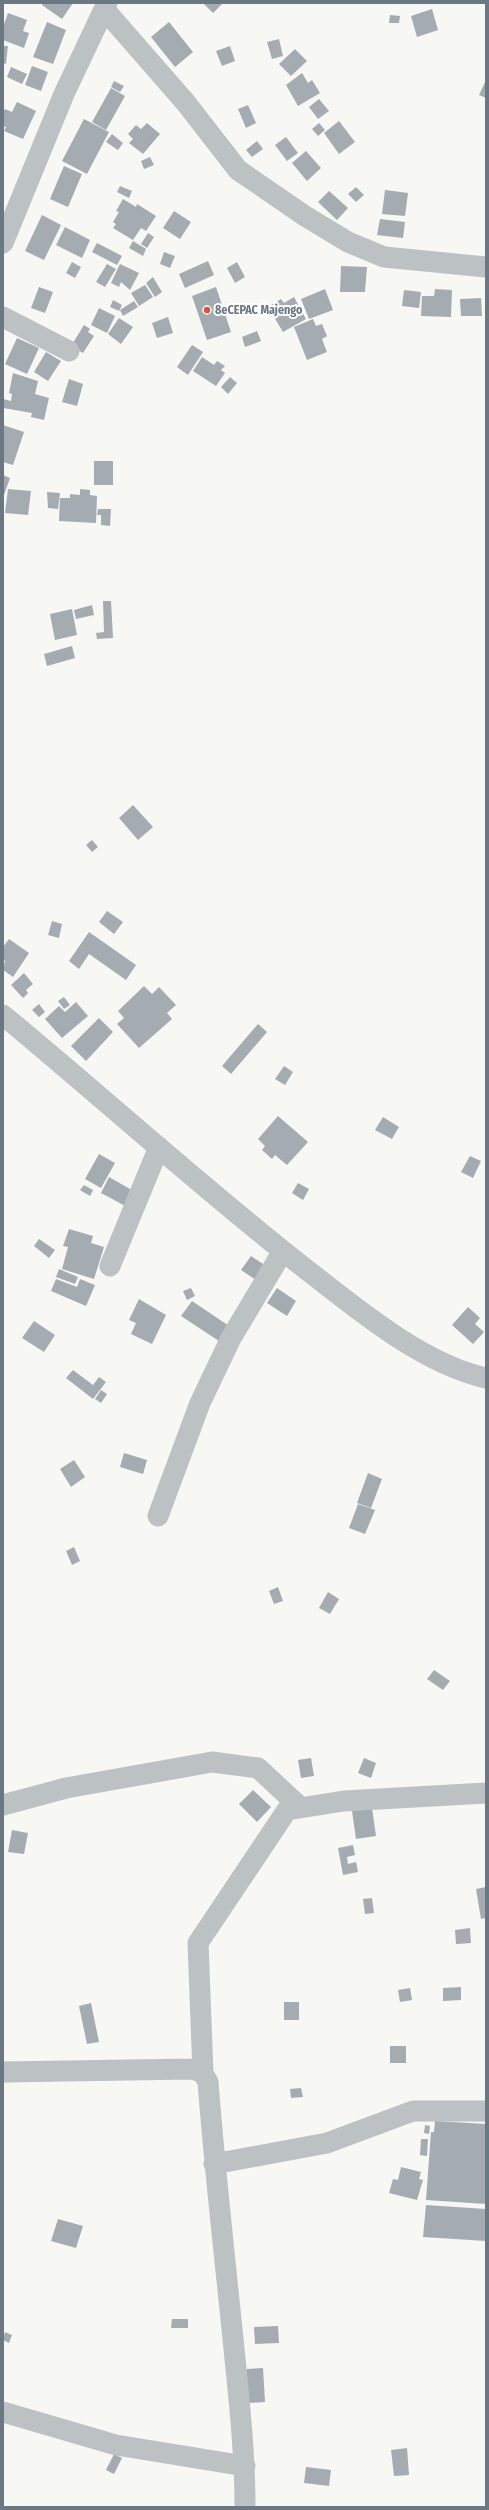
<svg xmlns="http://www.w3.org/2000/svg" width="489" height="2510" viewBox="0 0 489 2510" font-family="'Fira Sans Condensed',sans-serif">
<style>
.building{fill:#a4acb1}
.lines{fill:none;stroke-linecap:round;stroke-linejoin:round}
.street{stroke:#bcc1c4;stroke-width:21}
.poi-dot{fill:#d35839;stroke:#fff;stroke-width:1.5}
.labels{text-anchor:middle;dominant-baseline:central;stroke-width:4;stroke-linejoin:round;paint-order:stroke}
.poi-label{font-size:12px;font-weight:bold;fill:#697882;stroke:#fff;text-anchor:start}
</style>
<rect width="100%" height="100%" fill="#f7f7f4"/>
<path class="building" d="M43 3H73L62 19 42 5Z
M203 3H223L213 13Z
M432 9 438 30 417 37 411 16Z
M8 13 27 20 23 31 29 33 24 48 3 40V27Z
M390 15 400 16 399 23H389Z
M47 22 66 30 53 64 33 57Z
M169 22 193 52 175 67 151 37Z
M279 39 283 56 272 59 267 42Z
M3 46H8L6 64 3 63Z
M230 46 235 61 222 66 216 51Z
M295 49 307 61 291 76 279 64Z
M32 66 48 72 41 91 25 85Z
M11 67 27 74 22 84 7 77Z
M302 73 308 83 312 80 320 93 298 106 286 85Z
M486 80V98L479 95Z
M114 81 124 86 120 92 111 87Z
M111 88 125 96 106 130 92 122Z
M319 99 329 111 318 119 309 107Z
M17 102 36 111 23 139 4 131 6 127 3 126V112L5 109 12 112Z
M248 105 256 123 246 128 238 109Z
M84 119 109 132 87 174 62 161Z
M339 121 355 142 339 154 324 133Z
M147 123 160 134 143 154 129 143 133 139 128 134 136 125 141 129Z
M319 123 325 130 318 136 312 129Z
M112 134 123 143 118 150 106 142Z
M286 137 298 153 287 161 275 145Z
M257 141 263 149 252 157 246 150Z
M306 151 321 168 307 181 292 163Z
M150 157 154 165 144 169 141 161Z
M64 166 82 174 68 207 50 199Z
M120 186 132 191 129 198 117 192Z
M356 187 364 195 356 202 348 194Z
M385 190 408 193 405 216 382 214Z
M329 191 348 208 337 220 318 202Z
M123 199 136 207 137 204 156 216 146 231 141 228 133 240 113 228 116 224 113 222 119 212 116 211Z
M174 211 191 222 180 239 163 228Z
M42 215 61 225 44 260 25 251Z
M380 219 405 222 403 238 377 235Z
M65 227 90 240 82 258 56 245Z
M148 233 154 237 147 248 141 244Z
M133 241 146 249 143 256 129 248Z
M97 243 122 256 117 265 92 252Z
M164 252 175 256 170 268 160 264Z
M208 261 214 275 185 288 179 274Z
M72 262 81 267 75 278 66 273Z
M237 262 245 277 235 283 227 268Z
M107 264 116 269 105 287 96 282Z
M120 264 139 273 130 290 121 282 119 287 111 283Z
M341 266 367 267 365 292H340Z
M153 277 162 292 155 297 146 283Z
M145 285 153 297 139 306 131 293Z
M39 287 53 292 45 313 31 308Z
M216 287 231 332 207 340 192 296Z
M325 289 333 310 309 319 301 299Z
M435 289 452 290 451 317 421 316 422 296H434Z
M404 290 421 292 419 308 402 306Z
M294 297 306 319 283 332 268 307 281 299 284 303Z
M481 298 482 316H461L460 299Z
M113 300 122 305 119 311 110 307Z
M134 301 138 307 123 316 120 310Z
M99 308 115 316 107 333 91 325Z
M168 317 173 333 157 338 152 323Z
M119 318 133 327 121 344 108 334Z
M313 319 316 326 322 324 327 336 322 339 327 352 307 360 294 327Z
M84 325 90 329 88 332 94 336 83 353 71 346Z
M257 331 261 341 245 347 242 337Z
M17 338 39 348 27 374 5 364Z
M192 345 203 352 188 375 177 367Z
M46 352 61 361 48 381 34 372Z
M202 357 214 365 217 361 225 366 221 370 225 373 216 386 193 371Z
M13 373 38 381 35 394 49 398 44 420 31 417 32 413 3 408V399L11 401 12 394 9 393Z
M230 377 237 383 228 394 221 387Z
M69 379 83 384 77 406 62 402Z
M3 425 24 432 13 465 3 462Z
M94 461H113V485H94Z
M3 475 10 478 3 498Z
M8 489 31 491 28 515 5 513Z
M80 489 90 490V495L97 496 96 523 59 521 60 498H70V494L80 495Z
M47 492 60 493 58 509 48 508Z
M98 509H111L110 526 101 525V515H97Z
M103 601H111L113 638 97 639 96 633 104 632Z
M92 605 94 615 76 619 74 610Z
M72 609 77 635 55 640 50 614Z
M72 646 75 658 47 666 44 654Z
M133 805 153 827 138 840 119 818Z
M92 840 98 847 92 852 86 845Z
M107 911 123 922 114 934 99 922Z
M52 921 62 924 59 938 48 935Z
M89 932 136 965 126 980 89 954 79 969 69 961Z
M9 939 29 953 13 977 3 970 5 961 3 959V947Z
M24 973 33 984 26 990 28 993 23 998 11 985Z
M144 986 152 994 159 987 176 1005 167 1013 172 1019 139 1048 117 1024 124 1018 118 1011Z
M64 997 70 1005 64 1009 58 1001Z
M76 1002 88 1016 62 1038 45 1019 59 1006 65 1012Z
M39 1004 45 1012 39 1017 32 1010Z
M99 1018 113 1032 86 1061 71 1046Z
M258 1024 267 1032 231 1074 222 1066Z
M284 1066 293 1072 285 1085 275 1079Z
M278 1116 308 1142 287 1165 275 1155 272 1159 262 1150 265 1146 258 1139Z
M383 1117 399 1127 392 1139 375 1130Z
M99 1154 115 1163 101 1188 85 1179Z
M470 1156 481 1161 473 1178 461 1172Z
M109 1177 137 1193 129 1208 101 1193Z
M298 1183 309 1189 303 1200 292 1193Z
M84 1185 93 1190 90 1196 80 1190Z
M69 1229 93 1236 91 1243 104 1247 94 1279 62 1269 68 1247 63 1246Z
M39 1239 55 1250 49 1258 34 1246Z
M251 1256 266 1266 256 1280 241 1270Z
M59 1269 78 1277 75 1284 56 1277Z
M56 1279 77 1287 80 1279 95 1285 86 1306 51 1291Z
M191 1288 195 1296 187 1300 183 1291Z
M277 1288 296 1301 287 1316 267 1303Z
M139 1299 166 1315 152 1344 131 1334 136 1323 129 1320Z
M192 1301 235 1330 225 1345 181 1316Z
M468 1307 480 1318 475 1324 484 1332 473 1344 452 1325Z
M34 1321 55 1335 44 1352 22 1338Z
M73 1370 93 1385 99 1377 106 1382 93 1399 66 1378Z
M101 1390 107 1394 101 1403 95 1399Z
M124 1453 147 1460 143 1474 120 1467Z
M74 1460 85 1477 71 1487 60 1469Z
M368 1473 382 1479 371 1508 357 1503Z
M358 1504 375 1510 365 1534 349 1528Z
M74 1547 80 1561 72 1565 66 1551Z
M278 1587 283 1601 274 1604 269 1591Z
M328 1592 339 1599 330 1614 319 1608Z
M434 1670 450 1681 443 1690 427 1679Z
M311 1758 314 1776 301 1778 298 1760Z
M364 1758 376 1763 371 1778 358 1773Z
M253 1790 271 1807 257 1822 239 1804Z
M372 1808 376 1836 356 1839 352 1811Z
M12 1830 28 1833 24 1854 8 1852Z
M353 1845 355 1855 347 1857 348 1864 356 1862 358 1872 343 1875 338 1848Z
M486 1887V1918L481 1919 476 1889Z
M372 1898 374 1913 365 1914 363 1899Z
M470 1928 471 1943 456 1944 455 1930Z
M461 1987V2000L443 2001V1988Z
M410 1988 412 2000 400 2002 398 1990Z
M284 2002H299V2020H284Z
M91 2003 99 2042 87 2044 79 2006Z
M390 2046H406V2063H390Z
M301 2088 303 2097 291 2098 290 2089Z
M435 2121 486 2124V2204L426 2200 431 2132H434Z
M425 2125 430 2126 429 2134 424 2133Z
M421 2139H428L427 2156 420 2155Z
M401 2167 421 2172 419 2179 423 2180 417 2200 389 2193 393 2179 398 2180Z
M426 2205 486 2209V2241L423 2237Z
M58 2219 83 2226 76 2248 51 2241Z
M172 2319H188V2328H171Z
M278 2326 279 2343 255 2344 254 2327Z
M5 2332 12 2335 9 2343 3 2340Z
M263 2368 265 2402 249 2403 246 2369Z
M407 2448 409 2475 394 2476 391 2450Z
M114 2454 122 2458 114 2474 106 2470Z
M306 2467 331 2470 329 2486 304 2483Z"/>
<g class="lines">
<path class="street" d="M104 9 186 103 238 170 305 216 348 242 384 257 486 267
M3 243 64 94 107 3
M3 317 69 351
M3 1015C102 1097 197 1183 298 1263 351 1304 419 1363 486 1378
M110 1266 159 1147
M158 1516 200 1403 231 1338 283 1251
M3 1805 66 1788 212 1762 258 1768 300 1807
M3 2072 193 2069 203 2073
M214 2164 327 2143 413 2111H486
M3 2412 116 2445 245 2466
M245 2507C245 2457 240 2408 235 2359 226 2267 215 2174 208 2082L203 2073 198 1943 287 1810 344 1801 486 1793"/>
</g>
<circle class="poi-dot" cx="207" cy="310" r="4"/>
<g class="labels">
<g class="poi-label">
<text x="215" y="310">8eCEPAC Majengo</text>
</g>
</g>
<rect width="489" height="2510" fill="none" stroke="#697882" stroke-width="8"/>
</svg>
